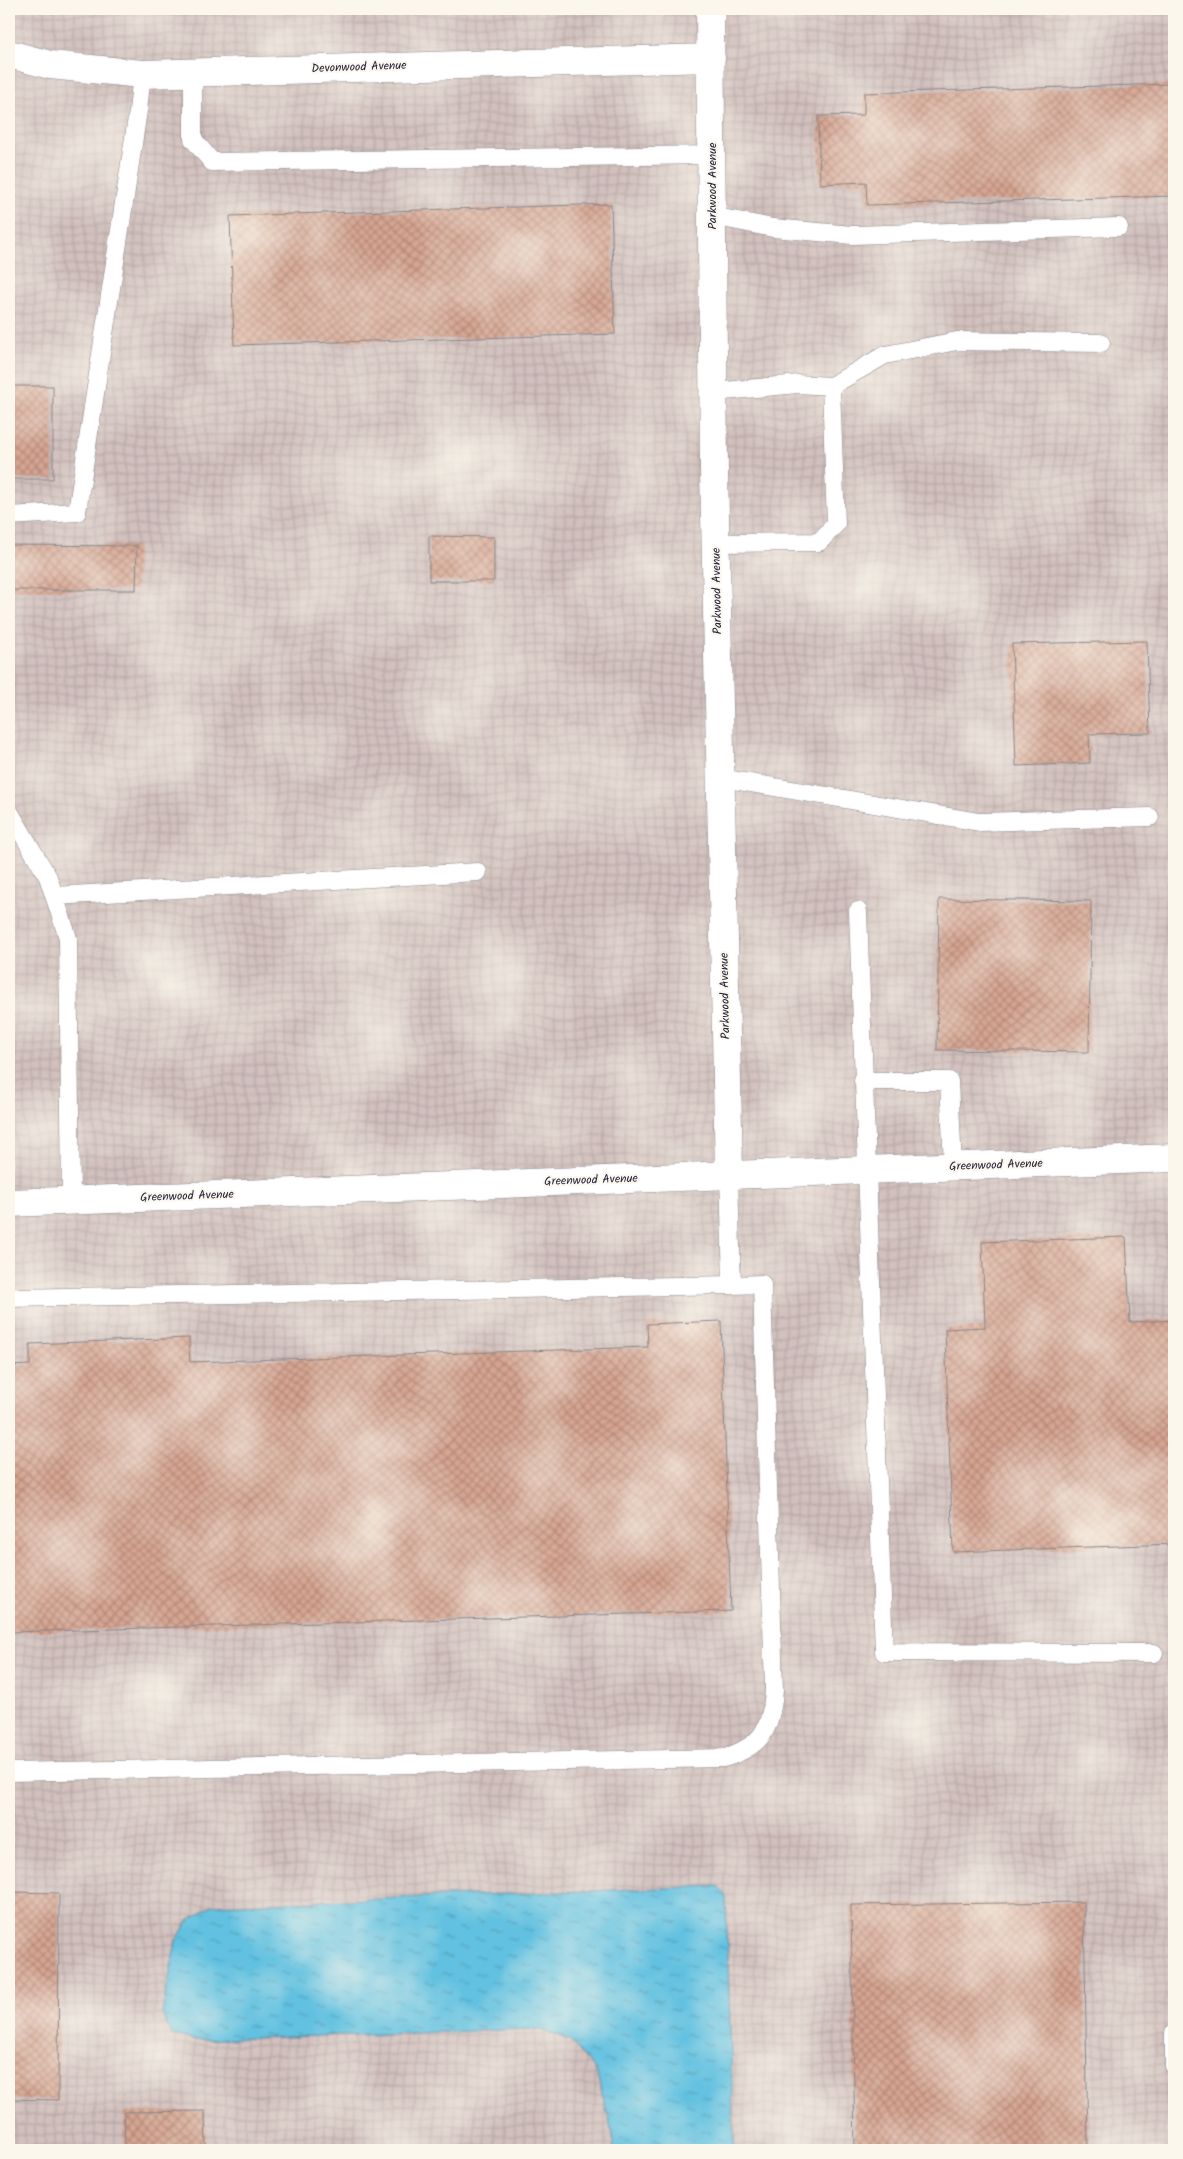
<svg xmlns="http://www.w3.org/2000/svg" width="1183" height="2159" viewBox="0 0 1183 2159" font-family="Kalam,sans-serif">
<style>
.industrial{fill:url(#industrial-grid)}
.water{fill:url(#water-ripples);stroke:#42728e}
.building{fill:url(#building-cross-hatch)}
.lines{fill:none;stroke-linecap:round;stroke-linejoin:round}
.service-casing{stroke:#8a8687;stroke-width:19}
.minor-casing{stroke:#8a8687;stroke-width:29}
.service{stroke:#fff;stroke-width:18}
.minor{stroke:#fff;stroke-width:28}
.labels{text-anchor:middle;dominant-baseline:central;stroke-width:4;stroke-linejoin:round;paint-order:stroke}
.street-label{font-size:12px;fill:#22223b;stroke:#fbf7ec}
</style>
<defs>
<pattern id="industrial-grid" width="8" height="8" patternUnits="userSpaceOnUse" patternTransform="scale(1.25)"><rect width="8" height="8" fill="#d1c0bd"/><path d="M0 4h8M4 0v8" fill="none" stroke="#b3a5a3"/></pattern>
<pattern id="water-ripples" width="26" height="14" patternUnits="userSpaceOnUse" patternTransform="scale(1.25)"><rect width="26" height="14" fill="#62c1e0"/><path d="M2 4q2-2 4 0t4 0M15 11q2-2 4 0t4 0" fill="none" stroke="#509cb7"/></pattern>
<pattern id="building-cross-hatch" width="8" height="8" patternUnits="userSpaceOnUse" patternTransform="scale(1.25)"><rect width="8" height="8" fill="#d7a592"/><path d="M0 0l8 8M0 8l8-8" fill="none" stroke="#ae8678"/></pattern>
</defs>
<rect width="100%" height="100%" fill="#fbf7ec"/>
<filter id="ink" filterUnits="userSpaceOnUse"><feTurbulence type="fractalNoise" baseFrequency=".02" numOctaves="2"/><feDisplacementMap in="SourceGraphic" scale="10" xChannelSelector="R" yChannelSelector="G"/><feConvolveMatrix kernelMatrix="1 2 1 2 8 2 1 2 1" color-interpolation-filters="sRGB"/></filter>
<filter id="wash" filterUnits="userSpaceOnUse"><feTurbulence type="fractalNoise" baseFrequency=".0096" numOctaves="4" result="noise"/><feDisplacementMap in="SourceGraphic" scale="20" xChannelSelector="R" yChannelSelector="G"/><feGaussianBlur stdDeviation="1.12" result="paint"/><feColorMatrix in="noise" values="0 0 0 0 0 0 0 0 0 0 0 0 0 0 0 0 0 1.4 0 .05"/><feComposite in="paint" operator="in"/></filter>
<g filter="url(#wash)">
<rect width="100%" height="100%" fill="#f3ebd3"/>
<path class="industrial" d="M9 9H1174V2150H9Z"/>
<path class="water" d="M718 1886 726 1896 734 2150H613V2135L596 2071 570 2040 537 2029 196 2040 172 2035 162 2014 176 1941 188 1921 212 1905Z"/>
<g id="blocks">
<path class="building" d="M1171 84 1174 196 867 205 866 182 820 184 818 116 864 115V93Z
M611 204 615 334 234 345 230 216Z
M9 386H53V479H9Z
M429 536 494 537V581H429Z
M9 545 137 546 136 590H9Z
M1147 641 1150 733 1089 734 1090 763 1016 766 1012 644Z
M939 899 1091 901 1089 1052 937 1050Z
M1126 1237 1130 1322 1174 1320V1544L953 1552 945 1329 985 1327 982 1242Z
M721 1321 731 1611 9 1632V1366L30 1365V1344L189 1338 190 1362 648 1347 647 1324Z
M9 1892 59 1893 58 2100 9 2099Z
M1084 1902 1088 2150H855L851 1905Z
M205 2111 206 2150H125L124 2112Z"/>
</g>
</g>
<g filter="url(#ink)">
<use href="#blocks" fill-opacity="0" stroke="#8a8687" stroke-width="1"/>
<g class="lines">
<g class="service-casing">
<path id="service" d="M193 72V139L212 162 712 155
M712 216 773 228 852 235 1119 227
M714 392 798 384 831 386 885 355 957 341 1101 343
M9 516 77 512 138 111 142 74
M716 543 819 542 836 524 831 386
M721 778 979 822 1150 817
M9 811 48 877 68 938 71 1200
M54 896 478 872
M858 911 884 1652 1154 1653
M863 1081H949L953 1166
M9 1298 732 1285
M9 1772 724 1758C762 1746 771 1730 774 1690L762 1284 732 1285 729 1174
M1174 2033V2066"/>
</g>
<g class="minor-casing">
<path id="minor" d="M710 9 714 469 729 1174
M9 54 50 65 142 74 711 58
M9 1203 1174 1158"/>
</g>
<use href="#service" class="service"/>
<use href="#minor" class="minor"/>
</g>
</g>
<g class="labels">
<g class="street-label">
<text transform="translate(359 67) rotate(-2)">Devonwood Avenue</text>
<text transform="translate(712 186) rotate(-90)">Parkwood Avenue</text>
<text transform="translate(717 591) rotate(-91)">Parkwood Avenue</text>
<text transform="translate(725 996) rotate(-91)">Parkwood Avenue</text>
<text transform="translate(996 1165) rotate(-2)">Greenwood Avenue</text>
<text transform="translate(591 1180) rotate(-2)">Greenwood Avenue</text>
<text transform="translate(187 1196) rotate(-2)">Greenwood Avenue</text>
</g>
</g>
<rect width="1183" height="2159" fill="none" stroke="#fbf7ec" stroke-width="30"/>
</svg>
